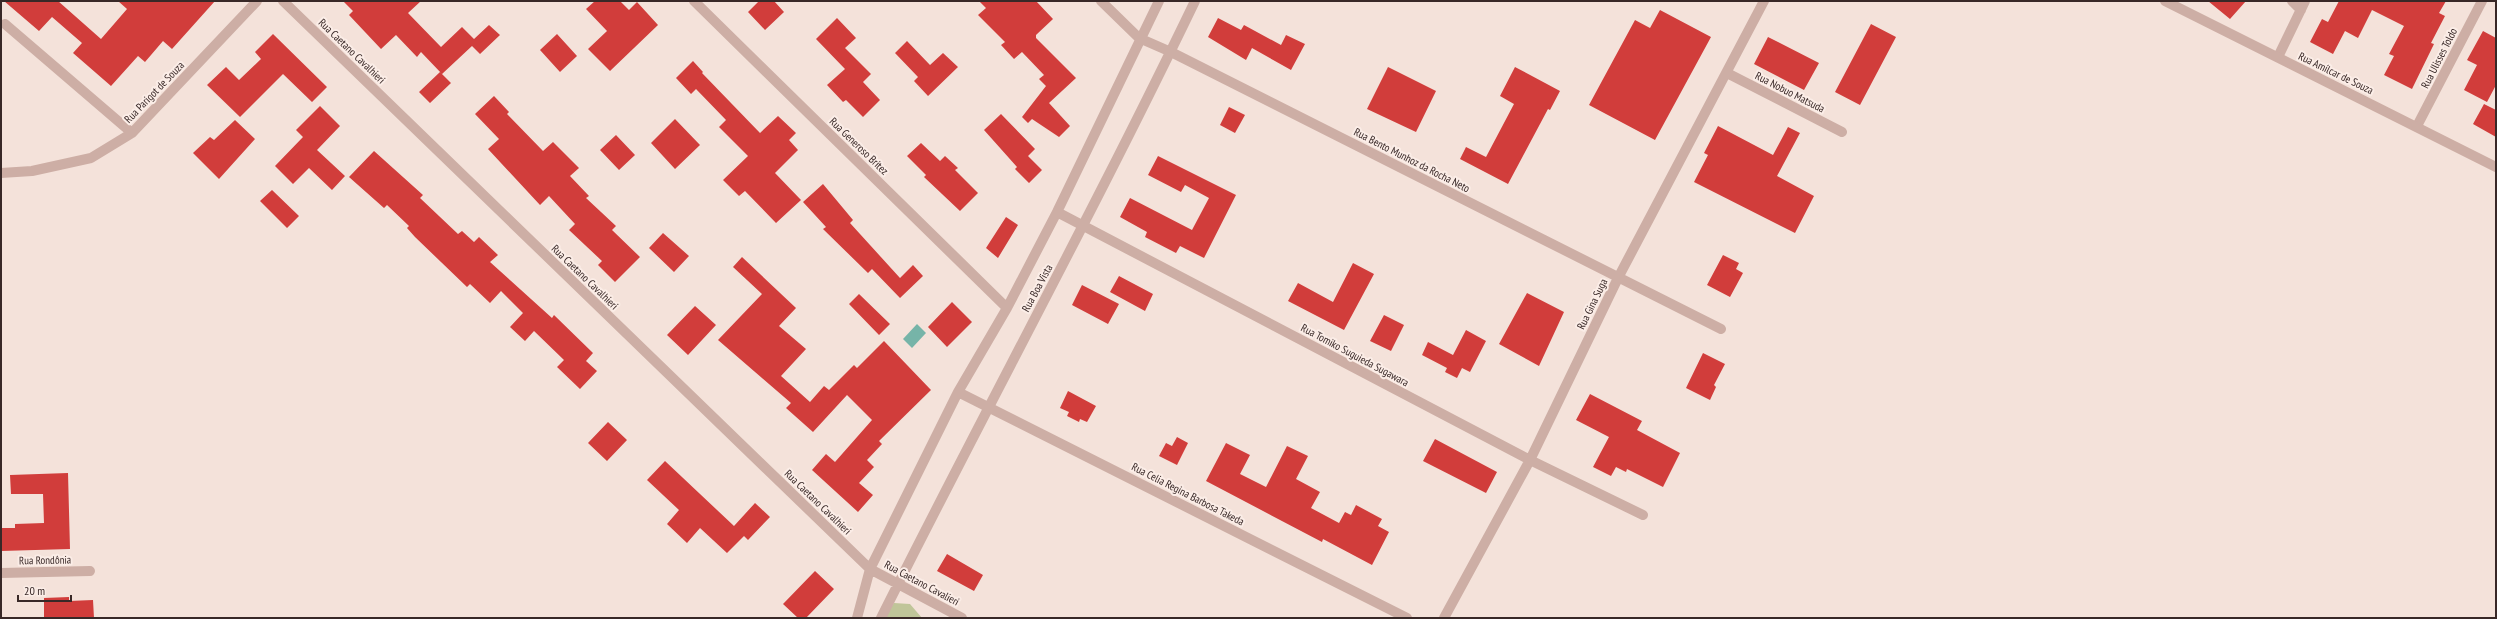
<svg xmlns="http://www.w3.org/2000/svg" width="2497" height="619" viewBox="0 0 2497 619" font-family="'PT Sans Narrow',sans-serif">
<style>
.green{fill:#c0c599}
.water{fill:#76b4a8}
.building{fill:#d13d3b}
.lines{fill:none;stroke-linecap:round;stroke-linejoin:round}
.minor{stroke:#cdaea5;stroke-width:10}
.tertiary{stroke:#cdaea5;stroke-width:10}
.labels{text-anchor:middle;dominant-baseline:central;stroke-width:4;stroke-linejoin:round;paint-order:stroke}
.street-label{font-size:11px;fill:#382827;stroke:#fbede7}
</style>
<rect width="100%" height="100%" fill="#f4e2da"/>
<path class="green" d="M894 603 910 604 922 618H884Z"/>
<path class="water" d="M917 324 926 333 912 348 903 339Z"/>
<path class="building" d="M4 1H58L101 39 127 9 118 1H215L172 49 163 41 145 62 138 56 111 86 73 53 82 43 52 17 39 31Z
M343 1H421L408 13 441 47 462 27 474 39 489 25 500 35 480 54 472 46 442 74 421 52 417 57 396 35 381 49 349 15 353 11Z
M595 1H620L629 10 637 2 658 25 610 71 588 49 607 31 586 9Z
M759 1H774L784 12 765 30 748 12Z
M979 1H1036L1053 19 1036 35V38L1076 78 1049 103 1070 126 1059 137 1032 119 1028 123 1022 117 1046 86 1039 79 1044 75 1022 52 1014 59 1001 45 1005 42 978 15 986 8Z
M2208 1H2246L2230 19Z
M2339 1H2446L2439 13 2445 16 2431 43 2434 44 2412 89 2384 75 2394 56 2389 54 2404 26 2372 10 2358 38 2345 31 2333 54 2310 42 2322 19 2328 22Z
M1660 10 1711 37 1655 140 1589 105 1635 20 1650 28Z
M837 18 856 38 845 48 871 74 863 82 880 100 863 117 846 100 843 102 827 85 845 69 816 39Z
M1218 18 1241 30 1244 25 1281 45 1286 35 1305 44 1291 70 1252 48 1246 60 1208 37Z
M1871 24 1896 37 1860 105 1835 92Z
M2483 31 2496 38V85L2487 102 2464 90 2477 65 2467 60Z
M273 34 327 87 312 102 283 74 240 117 207 85 226 67 239 80 261 59 255 52Z
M557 34 577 56 560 72 540 50Z
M1768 37 1819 63 1804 90 1754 64Z
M907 41 930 65 943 53 958 67 928 96 914 81 918 77 895 53Z
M693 61 703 72 702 73 760 133 778 116 796 133 789 140 798 150 775 173 801 200 776 223 745 191 739 196 723 180 748 156 719 127 726 120 696 89 691 94 676 78Z
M1388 67 1436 91 1416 132 1367 109Z
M1515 67 1560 91 1550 110 1548 109 1508 184 1460 159 1466 147 1486 157 1514 104 1500 96Z
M440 72 451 83 430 103 419 92Z
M494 96 509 112 507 114 543 151 553 142 579 168 570 176 589 196 586 198 616 226 612 230 640 257 615 282 598 265 602 261 569 230 575 224 549 196 540 205 488 149 499 139 475 114Z
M2484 104 2496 110V137L2473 124Z
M320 106 340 126 317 150 345 176 332 190 309 168 293 184 275 166 303 137 296 130Z
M1229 107 1245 115 1235 133 1220 125Z
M1001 114 1035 149 1028 156 1042 170 1029 183 1015 169 1017 167 984 130Z
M675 119 700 145 675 169 651 143Z
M235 120 255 139 219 179 193 153 210 137 214 140Z
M1718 126 1773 155 1788 127 1800 133 1777 176 1814 196 1795 233 1694 182 1708 155 1704 153Z
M616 135 635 155 619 170 600 150Z
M921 143 940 161 945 156 958 168 955 170 978 193 960 211 924 177 926 175 907 156Z
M374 151 423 195 420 198 458 234 462 231 474 242 479 237 498 255 490 262 552 318 554 315 593 353 586 361 597 371 580 389 557 367 564 360 534 331 525 341 510 327 523 313 501 291 490 303 470 284 467 287 415 237 407 228 409 226 387 205 384 208 349 177Z
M1158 156 1236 195 1204 258 1180 246 1176 253 1145 237 1147 232 1120 217 1130 198 1192 230 1209 198 1185 185 1181 192 1148 175Z
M823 184 853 220 850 223 900 278 913 265 923 276 900 298 872 269 868 273 823 229 826 227 803 202Z
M272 190 299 216 287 228 260 201Z
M1006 217 1018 225 998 258 986 248Z
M663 233 689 256 674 272 649 248Z
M1723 255 1739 263 1736 269 1743 273 1730 297 1707 285Z
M742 257 796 308 779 326 806 349 781 376 810 402 824 386 829 390 854 365 857 368 884 341 931 390 879 441 882 444 867 460 874 467 859 483 873 495 858 512 812 470 826 454 835 462 872 420 847 395 813 432 786 408 791 403 718 340 762 294 733 267Z
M1353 263 1374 274 1344 330 1288 301 1298 283 1333 302Z
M1119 276 1153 294 1145 311 1110 292Z
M1082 285 1119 304 1108 324 1072 305Z
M1527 293 1564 312 1539 366 1499 344Z
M859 294 890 324 879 335 849 304Z
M952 302 972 322 947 347 928 327Z
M695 306 716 325 688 355 667 335Z
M1384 315 1404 325 1391 351 1370 341Z
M1466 330 1486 341 1470 372 1462 368 1457 378 1445 372 1447 368 1422 355 1428 342 1453 355Z
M1703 353 1725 364 1714 385 1716 387 1710 400 1686 388Z
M1068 391 1096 406 1087 422 1080 419 1079 422 1067 416 1069 412 1060 408Z
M1590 394 1642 421 1637 430 1680 453 1663 487 1627 469 1626 472 1616 467 1611 476 1593 467 1609 437 1576 420Z
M608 422 627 440 607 461 588 443Z
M1177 437 1188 443 1177 465 1159 456 1166 443 1172 446Z
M1435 439 1497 472 1486 493 1423 461Z
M1226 443 1250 455 1240 474 1266 487 1287 446 1308 456 1296 479 1320 492 1311 508 1339 523 1345 512 1351 515 1356 505 1382 519 1378 526 1389 532 1372 565 1323 539 1322 542 1206 481Z
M665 461 734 526 755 503 770 517 748 540 744 536 727 553 700 528 687 543 667 524 679 510 647 480Z
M68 473 70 549 1 551V528H15V524L44 523 43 494H11L10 475Z
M947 554 983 575 974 591 937 571Z
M815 571 834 589 806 618H798L783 604Z
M69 597V601L93 600 94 618H44V598Z"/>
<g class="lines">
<path class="minor" d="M283 1 870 569 962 618
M694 1 1007 308
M1101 1 1139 38 1171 52 1721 329
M2292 1 2301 10
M5 24 132 133
M2278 57 2305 1
M1727 73 1842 132
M2417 126 2482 1
M1 173 32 171 91 158 132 133 257 1
M1057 212 1530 460 1643 515
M958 392 1407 618
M1 573 90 571
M857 618 870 569 958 392 1007 308 1057 212 1159 1
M881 618C984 412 1095 209 1195 1
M1444 618 1530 460 1618 278 1764 1"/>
<path class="tertiary" d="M2165 1 2496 167"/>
</g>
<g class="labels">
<g class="street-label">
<text transform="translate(352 51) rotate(44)">Rua Caetano Cavalhieri</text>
<text transform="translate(2439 58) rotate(-63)">Rua Ulisses Toldo</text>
<text transform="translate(2336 73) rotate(26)">Rua Amílcar de Souza</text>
<text transform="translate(154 92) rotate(-46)">Rua Parigot de Souza</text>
<text transform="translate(1790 92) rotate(27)">Rua Nobuo Matsuda</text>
<text transform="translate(859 146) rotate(44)">Rua Generoso Britez</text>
<text transform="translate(1412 160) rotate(27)">Rua Bento Munhoz da Rocha Neto</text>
<text transform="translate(585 277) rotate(44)">Rua Caetano Cavalhieri</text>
<text transform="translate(1037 288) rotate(-62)">Rua Boa Vista</text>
<text transform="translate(1592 304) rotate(-64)">Rua Gina Suga</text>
<text transform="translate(1355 355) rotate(28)">Rua Tomiko Suguieda Sugawara</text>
<text transform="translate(1188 494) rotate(27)">Rua Celia Regina Barbosa Takeda</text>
<text transform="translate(818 502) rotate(44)">Rua Caetano Cavalhieri</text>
<text transform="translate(45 560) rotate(-1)">Rua Rondônia</text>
<text transform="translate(922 583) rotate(28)">Rua Caetano Cavalieri</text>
</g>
</g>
<rect width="2497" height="619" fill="none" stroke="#382827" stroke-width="4"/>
<path d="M18 595v6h53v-6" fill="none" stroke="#382827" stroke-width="2"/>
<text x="24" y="595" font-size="12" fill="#382827" stroke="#fbede7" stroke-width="3" paint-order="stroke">20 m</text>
</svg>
